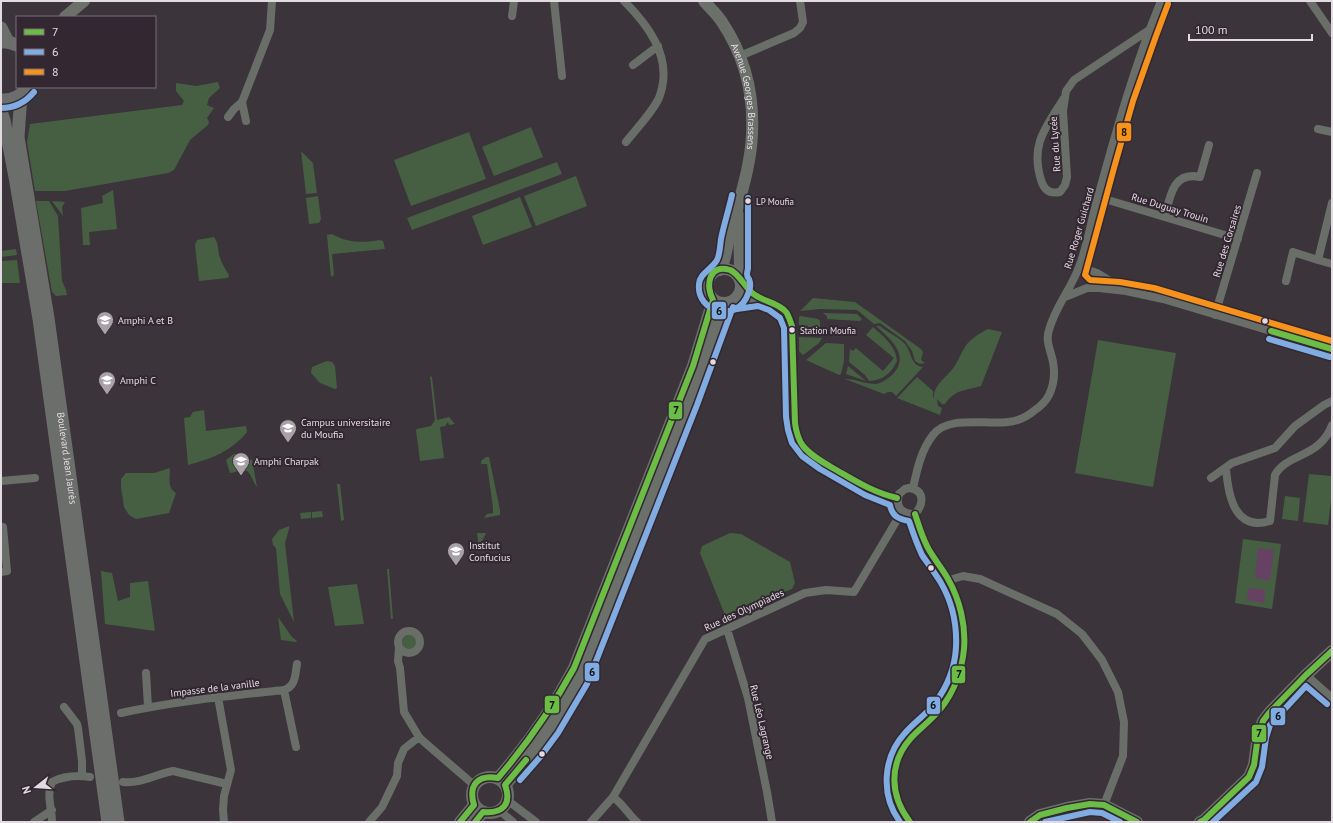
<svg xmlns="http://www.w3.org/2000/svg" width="1333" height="823" viewBox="0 0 1333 823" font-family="'PT Sans',sans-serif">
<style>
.green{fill:#465f42}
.water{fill:#664164}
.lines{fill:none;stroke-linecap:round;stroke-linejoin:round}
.street{stroke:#6a6e69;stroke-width:8}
.secondary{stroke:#6c706b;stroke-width:12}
.primary{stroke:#6b6e6a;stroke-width:13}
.bus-1-casing{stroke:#332732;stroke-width:9}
.bus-2-casing{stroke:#332732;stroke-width:9}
.bus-3-casing{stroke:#332732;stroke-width:9}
.bus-1{stroke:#6cbd45;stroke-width:6}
.bus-2{stroke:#80ace2;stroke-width:6}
.bus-3{stroke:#f7931d;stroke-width:6}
.bus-dot{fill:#e3dbe2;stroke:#332732;stroke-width:1.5}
.labels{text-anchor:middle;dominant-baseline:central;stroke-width:4;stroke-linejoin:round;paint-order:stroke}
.bus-label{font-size:9px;fill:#e3dbe2;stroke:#332732;text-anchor:start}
.street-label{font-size:10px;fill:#e3dbe2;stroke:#332732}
.poi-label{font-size:10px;fill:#e3dbe2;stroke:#332732;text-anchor:start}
.line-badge{stroke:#332732;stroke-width:1.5}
.pale-badge-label{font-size:11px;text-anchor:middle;font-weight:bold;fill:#111}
</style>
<rect width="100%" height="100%" fill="#3b343a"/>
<path class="green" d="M218 82 220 88 209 98 207 105 214 108 207 118 209 122 208 125 190 140 174 170 168 173 65 191H35L27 142 30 124 182 105 184 101 176 91V83L196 86Z
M531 127 543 157 494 176 482 147Z
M469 132 486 179 411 206 394 160Z
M301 151 313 163 317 193 306 194Z
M557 162 562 174 412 230 407 218Z
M576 176 587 206 536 226 524 196Z
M113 190 117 229 89 232 90 245H83L81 208 103 203 102 196Z
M318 196 321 219 319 223 309 224 306 198Z
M520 197 532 227 483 245 472 216Z
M36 201H49L58 216 62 281 66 290 67 295 56 296 52 292Z
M52 201 65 202 62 207 63 216Z
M332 234C347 243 363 243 380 240L383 241 385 249 332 254 334 275 331 277 327 235Z
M214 237C218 242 218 248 219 255 221 262 225 269 229 275L228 278 199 281 195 245 197 240Z
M16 249 17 255 1 257V251Z
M17 260 20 283H1V261Z
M813 298 855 302 921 349 923 352 921 360 925 363 920 364 915 361 912 351 905 341 880 323 874 324 857 310 820 309 800 311Z
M823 313 857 314 862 319 860 321 827 319V316Z
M801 316 818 319 820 321V329H822V335L803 334V326L799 325V317Z
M876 326H880C887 332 897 336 904 343 912 351 910 366 923 367L896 396 892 392H888L884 394 845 379C855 379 865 384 876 384 882 383 887 379 892 375 911 355 891 340 876 326Z
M873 327C883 336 896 346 897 361 891 374 883 380 869 381L865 375 849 362 850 349 853 351 856 348 883 371 894 358 866 335Z
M988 329 1002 332 981 386C965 391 955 389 945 404H942L937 399 938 406 942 408 940 415 897 398 917 377 933 391V397L934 398C933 385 947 377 954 367 960 359 962 348 970 341 975 336 982 332 988 329Z
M799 337 822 338 819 343 803 355 799 351Z
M1098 340 1176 353 1153 487 1075 473Z
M826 343 844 344V361L841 374 839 375 806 360Z
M327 361 332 362 335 366 337 388 335 389 320 383 311 373 312 367Z
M848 366 866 381 846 374Z
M430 376 432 377 437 420 449 417 455 424 449 425 448 422 445 426 440 427 444 458 420 461 416 430 417 429 431 426 435 420Z
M204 410 206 431 246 426 247 432C232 451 211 459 188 465L184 418 190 417 193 412Z
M234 454H237L242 458 252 460 257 487C252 481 251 470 243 470 238 470 235 473 230 473L226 460Z
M486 457H489L500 510V515L484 518 487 514 493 513V508L487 464H481V461Z
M170 468C170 478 167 487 176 493L169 513 136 519 129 515 124 507 121 487V479L126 473H154Z
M1309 474 1332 476V492L1328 525 1303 522Z
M337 484H340L344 520 341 521Z
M1285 496 1300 498 1298 521 1282 519Z
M322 511 323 517 312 518V512Z
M311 512V518L301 519 300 513Z
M289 526V529L285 543 294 622 280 594 276 548 273 545 272 539 279 530Z
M477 533H486L479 548Z
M730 533 741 534 790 562 795 583 792 589 725 615 700 553 702 546Z
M1243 539 1281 544 1272 609 1235 603Z
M387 569H389L393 619H391Z
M101 571 112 573 118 601 130 597V583L148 581 155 631 105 624Z
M357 584 364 624 335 626 328 587Z
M278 617 292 637 297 641 296 642 281 640Z
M402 643a8 8 0 1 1 16 0a8 8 0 1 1-16 0Z"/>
<path class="water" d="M1258 548 1274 550 1270 580 1255 578Z
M1249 588 1265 590 1264 603 1247 600Z"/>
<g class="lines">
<path class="street" d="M554 1 562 76
M624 1C647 24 670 54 662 88 661 92 660 96 658 100 650 115 637 128 626 142
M1310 1 1332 33
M512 16 514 1
M740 56 794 33 800 28 803 22 800 1
M633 65 658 46
M1064 98C1046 127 1030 144 1041 180 1044 190 1050 194 1060 192L1065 185 1067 177 1063 111 1066 91 1074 80 1149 30
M242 102 246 121
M228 117 234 109 242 102 270 30 272 1
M1318 129 1332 132
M1098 197 1238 239
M1332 203 1318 260 1332 264
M1165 217C1170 196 1173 171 1200 177L1209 145
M1080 267 1097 273 1123 289
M1286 281 1293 252 1318 260
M742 284 759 298 773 303 787 313 792 326C792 348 793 371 794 393 794 408 793 426 799 439 807 455 827 464 842 473 860 484 877 494 897 498
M1065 297 1087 288H1099L1126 291 1163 299 1332 349
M735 301 759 298
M1215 315 1257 173
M1226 468C1228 494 1234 532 1270 521L1275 475C1287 453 1320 458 1332 425
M1211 478 1232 463 1275 448 1295 426 1324 405 1332 401
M1 481 35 478
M909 488C925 490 924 504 915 514 901 514 895 507 899 494L905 489Z
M913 488C917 470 921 450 933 435 948 415 986 425 1008 422 1018 421 1027 417 1035 410 1041 406 1046 401 1049 395 1054 385 1055 373 1053 362 1051 351 1045 341 1049 330 1055 307 1071 289 1079 267 1088 245 1091 220 1098 197 1116 131 1135 64 1161 1
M1 527H3L7 571 1 572
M949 580 963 576 980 579 1057 614 1082 634 1102 660 1118 692 1124 722 1123 756 1104 805
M727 629 748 698 767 792 772 822
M398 642a11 11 0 1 1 22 0a11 11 0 1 1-22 0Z
M399 647 398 661 400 668 404 712 419 737 423 741 474 785
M146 673 148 707
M1306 675 1332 698
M218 697 231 770 224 796 223 810 224 822
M64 707 77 724 78 728 82 761V776
M121 713C175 701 229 696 284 690
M296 747 284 690C296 686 295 675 297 664
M123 782C141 784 156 774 173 771L227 784
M613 797C623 804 628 814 637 822
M507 800 536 822
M499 810 513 822
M34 822 52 810
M52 822C52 809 46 794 52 782 64 776 77 775 90 777
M369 822 382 807 397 776 398 763 404 749 419 737
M591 822 613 797 705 639 805 593 826 590 854 592 897 520 904 512
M910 822C889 799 889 763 910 739 920 728 933 719 942 707 956 687 965 664 964 639 964 620 958 598 949 581 943 570 935 561 929 550 923 539 919 526 915 514"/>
<g class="secondary">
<path id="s1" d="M704 1C710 8 717 14 722 22 744 55 754 94 752 134 751 162 742 191 735 217 733 224 731 231 729 238 726 249 726 260 720 270"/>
<path d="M65 17 84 1"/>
<circle cx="724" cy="286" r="17"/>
<path d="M739 276 740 268 739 216"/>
<circle cx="490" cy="795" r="18"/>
<path d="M498 778C528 744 553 708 574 668L693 366 713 300"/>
<path d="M505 785 535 751 551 728 580 680 690 402 725 304"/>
<path d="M460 822 474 805"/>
<path d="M475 822 483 812"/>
<path d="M1030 822 1040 815 1067 808 1090 804 1104 805 1137 822"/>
<path d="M1200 822 1204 820 1249 777 1254 765 1258 736 1263 721 1269 713 1306 675 1332 651"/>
</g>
<g class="primary">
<path d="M1 28 8 42"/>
<path d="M1 42H8L17 45"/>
<path id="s2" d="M21 95 18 137 48 318 118 822"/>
<path d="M1 100C12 101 21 96 28 87"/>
<path d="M1 111 4 120 15 177 39 319 108 822"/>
</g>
<g class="bus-1-casing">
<path id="bus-1" d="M1271 331 1332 349
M460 822 474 805C468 785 478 774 498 778 527 744 552 708 574 668L693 366 713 300C705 286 709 263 730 270 737 272 745 286 751 292 762 302 778 302 786 312 789 316 790 321 792 326L795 423C796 431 798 439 803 446 812 457 826 464 838 471 857 482 875 493 897 498
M475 822 483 812C503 814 512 804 505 785L526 760
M910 822C890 796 888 764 911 738 920 728 932 720 941 708 954 692 962 670 964 649 966 626 960 600 948 579 942 568 934 559 928 548 922 537 919 526 915 514
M1030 822 1040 815 1067 808 1090 804 1104 805 1137 822
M1200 822 1204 820 1249 777 1254 765 1258 736 1263 721 1269 713 1306 675 1332 651"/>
</g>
<g class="bus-2-casing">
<path id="bus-2" d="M1 108C15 108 25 103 34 92
M732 195C729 209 724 224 721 239 720 246 720 254 717 260 712 269 700 273 699 284 696 313 738 323 748 294 750 290 751 284 749 279 748 278 747 275 747 274 747 272 748 270 748 268V198
M727 312 737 309 758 306 769 310 780 318 784 328 786 417 788 430 792 443 802 456 820 469 865 495 890 505C892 516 898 519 909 521 913 533 917 544 922 555 928 564 935 573 941 583 952 602 957 625 956 647 955 667 947 687 935 703 927 714 914 722 905 733 883 757 880 795 900 822
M1269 339 1330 357
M520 780 541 756 558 733 587 684 697 405 733 307
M1045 822 1090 812 1102 813 1120 822
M1213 822 1256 782 1262 767 1266 738 1270 725 1306 686 1327 704"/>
</g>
<g class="bus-3-casing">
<path id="bus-3" d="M1168 4 1156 36 1133 101 1114 168 1085 275 1090 280 1120 282 1154 288 1332 341"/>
</g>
<use href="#bus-1" class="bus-1"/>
<use href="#bus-2" class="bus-2"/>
<use href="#bus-3" class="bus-3"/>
</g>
<defs>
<g id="university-pin" transform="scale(0.9)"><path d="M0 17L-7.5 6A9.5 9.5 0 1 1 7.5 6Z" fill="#a8a1a7" stroke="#332732"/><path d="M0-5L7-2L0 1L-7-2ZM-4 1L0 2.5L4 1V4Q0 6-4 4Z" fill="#fff"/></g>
</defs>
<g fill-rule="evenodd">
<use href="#university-pin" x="105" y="320"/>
<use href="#university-pin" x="107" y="380"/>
<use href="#university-pin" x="288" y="428"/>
<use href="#university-pin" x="241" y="461"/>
<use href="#university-pin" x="456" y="551"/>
</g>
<g class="bus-dot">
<circle cx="748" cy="201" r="3.5"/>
<circle cx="1265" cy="321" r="3.5"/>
<circle cx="792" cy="330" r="3.5"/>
<circle cx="713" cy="362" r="3.5"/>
<circle cx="931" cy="568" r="3.5"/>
<circle cx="542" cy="754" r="3.5"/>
</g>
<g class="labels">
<g class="bus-label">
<text x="756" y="201">LP Moufia</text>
<text x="800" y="330">Station Moufia</text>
</g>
<g class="street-label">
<text stroke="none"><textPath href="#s1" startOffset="107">Avenue Georges Brassens</textPath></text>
<text transform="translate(1055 144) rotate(-94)">Rue du Lycée</text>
<text transform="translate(1170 208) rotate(17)">Rue Duguay Trouin</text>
<text transform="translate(1079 228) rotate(-74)">Rue Roger Guichard</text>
<text transform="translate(1227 241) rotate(-73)">Rue des Corsaires</text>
<text stroke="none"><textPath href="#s2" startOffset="367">Boulevard Jean Jaurès</textPath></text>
<text transform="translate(744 610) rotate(-25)">Rue des Olympiades</text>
<text transform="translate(215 688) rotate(-7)">Impasse de la vanille</text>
<text transform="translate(762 722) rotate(77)">Rue Léo Lagrange</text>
</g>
<g class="poi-label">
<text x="118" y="320">Amphi A et B</text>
<text x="120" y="380">Amphi C</text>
<text x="301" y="422">Campus universitaire<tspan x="301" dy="12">du Moufia</tspan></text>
<text x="254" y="461">Amphi Charpak</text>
<text x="469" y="545">Institut<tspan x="469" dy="12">Confucius</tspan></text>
</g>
</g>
<g class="line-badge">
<rect x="1116" y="122" width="16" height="20" rx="4" fill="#f7931d"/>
<rect x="711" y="301" width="16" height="19" rx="4" fill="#80ace2"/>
<rect x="668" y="401" width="15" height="19" rx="4" fill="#6cbd45"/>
<rect x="584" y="662" width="16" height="20" rx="4" fill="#80ace2"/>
<rect x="951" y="665" width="15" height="19" rx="4" fill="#6cbd45"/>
<rect x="544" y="695" width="16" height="19" rx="4" fill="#6cbd45"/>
<rect x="926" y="696" width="15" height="19" rx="4" fill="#80ace2"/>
<rect x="1270" y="707" width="16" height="19" rx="4" fill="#80ace2"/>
<rect x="1251" y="724" width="16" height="19" rx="4" fill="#6cbd45"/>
</g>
<g class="pale-badge-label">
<text x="1124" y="136">8</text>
<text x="719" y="315">6</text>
<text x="676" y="414">7</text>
<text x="592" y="676">6</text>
<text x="959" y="678">7</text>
<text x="552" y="709">7</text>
<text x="933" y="709">6</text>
<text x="1278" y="720">6</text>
<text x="1259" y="737">7</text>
</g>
<rect width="1333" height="823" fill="none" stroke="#e3dbe2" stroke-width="4"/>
<rect x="16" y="16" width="140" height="72" fill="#332732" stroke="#796f78"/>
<rect x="24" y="29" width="20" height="6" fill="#6cbd45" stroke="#796f78"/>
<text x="52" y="36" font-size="12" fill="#e3dbe2">7</text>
<rect x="24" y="49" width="20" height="6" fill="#80ace2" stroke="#796f78"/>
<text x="52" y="56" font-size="12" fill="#e3dbe2">6</text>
<rect x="24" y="69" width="20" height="6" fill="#f7931d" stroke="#796f78"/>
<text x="52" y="76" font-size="12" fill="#e3dbe2">8</text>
<g transform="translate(36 787) rotate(253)" stroke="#332732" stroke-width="3" paint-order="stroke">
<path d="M0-3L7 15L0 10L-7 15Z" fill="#e3dbe2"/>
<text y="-6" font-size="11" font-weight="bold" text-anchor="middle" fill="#e3dbe2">N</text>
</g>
<path d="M1189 34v6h123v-6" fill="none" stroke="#e3dbe2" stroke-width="2"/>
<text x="1195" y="34" font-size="12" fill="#e3dbe2" stroke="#332732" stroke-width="3" paint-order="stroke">100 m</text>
</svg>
